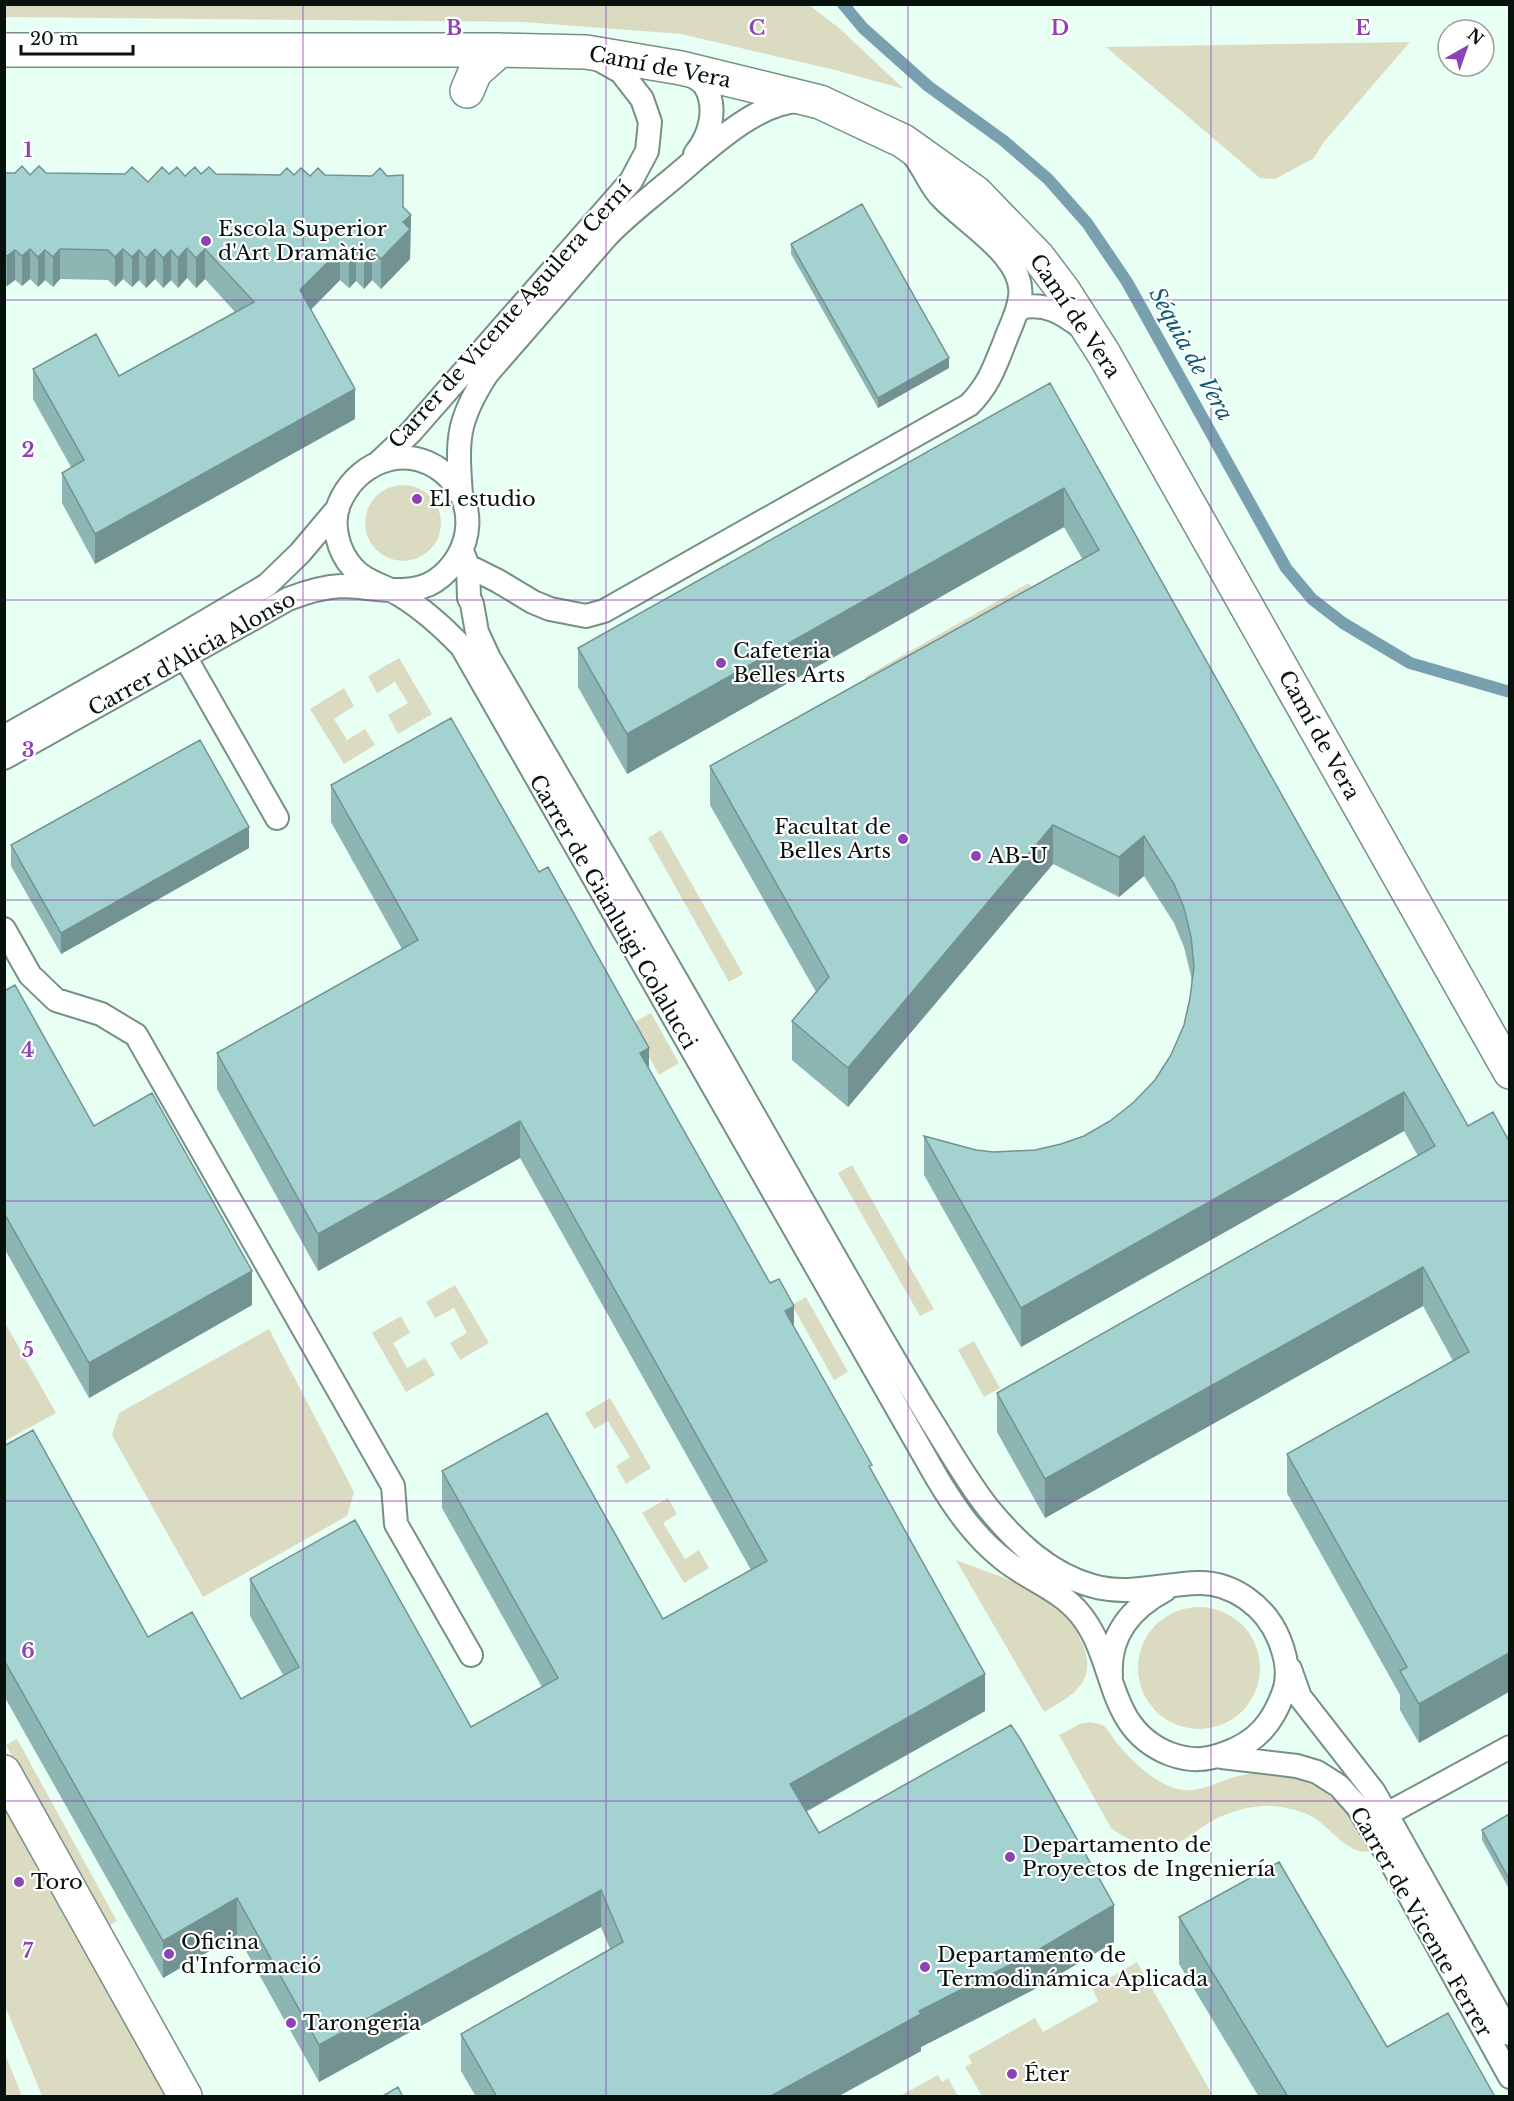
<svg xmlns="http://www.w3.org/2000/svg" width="1514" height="2101" viewBox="0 0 1514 2101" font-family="'Libre Baskerville',serif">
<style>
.green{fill:#dbdbc1}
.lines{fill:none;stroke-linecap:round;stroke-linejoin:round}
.stream{stroke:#79a0af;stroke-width:12}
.service-casing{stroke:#769084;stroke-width:26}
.pedestrian-casing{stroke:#769084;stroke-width:36}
.tertiary-casing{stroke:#769084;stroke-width:36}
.service{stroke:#fff;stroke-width:22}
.pedestrian{stroke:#fff;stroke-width:33}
.tertiary{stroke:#fff;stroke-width:33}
.wall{fill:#8cb5b4}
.shaded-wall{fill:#729392}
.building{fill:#a3d2d1;stroke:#729392;stroke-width:1.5}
.grid{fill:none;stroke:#8c43b5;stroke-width:1.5;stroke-opacity:0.55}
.poi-dot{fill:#8c43b5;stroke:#fff;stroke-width:2}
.labels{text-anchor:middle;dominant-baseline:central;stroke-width:4.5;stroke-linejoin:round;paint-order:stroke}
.street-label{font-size:21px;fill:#08120d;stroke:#fff}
.poi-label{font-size:21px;fill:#08120d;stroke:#fff;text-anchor:start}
.water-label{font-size:22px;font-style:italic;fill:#0d5b72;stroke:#fff}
.grid-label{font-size:20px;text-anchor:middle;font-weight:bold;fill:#8c43b5;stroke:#fff;stroke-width:4.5;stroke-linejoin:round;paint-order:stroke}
</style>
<rect width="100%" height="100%" fill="#e8fff4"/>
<path class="green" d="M5 4 809 5 839 28 904 89 835 70 681 34 524 22 5 17Z
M1410 42 1323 143 1314 158 1275 179 1260 178 1106 47Z
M365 523a38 38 0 1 1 76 0a38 38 0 1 1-76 0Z
M1029 583 1041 604 876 697 865 677Z
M399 658 432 714 398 734 388 715 408 703 395 682 377 693 368 676Z
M344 688 354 706 334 719 347 740 365 729 375 745 344 764 310 709Z
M661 830 743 974 729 982 648 838Z
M651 1013 679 1063 659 1075 631 1024Z
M852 1165 934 1309 920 1316 838 1173Z
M455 1285 489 1343 460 1360 450 1343 467 1333 454 1308 435 1318 426 1302Z
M806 1297 848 1372 834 1380 792 1305Z
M401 1316 410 1333 393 1343 407 1368 425 1358 435 1375 406 1392 372 1333Z
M4 1321 56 1413 5 1441H4Z
M269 1329 354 1492 347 1516 203 1597 112 1435 119 1413Z
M974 1341 1000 1388 984 1397 958 1350Z
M610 1398 651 1468 626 1484 616 1466 630 1457 608 1421 594 1429 585 1413Z
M668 1498 677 1514 663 1523 685 1559 699 1550 709 1568 684 1583 642 1513Z
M956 1560C991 1574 1048 1589 1070 1620 1076 1628 1079 1637 1083 1645 1098 1682 1072 1696 1044 1712Z
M1138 1668a61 61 0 1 1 122 0a61 61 0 1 1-122 0Z
M1091 1722C1094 1723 1101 1724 1104 1726 1108 1729 1112 1736 1115 1741 1131 1759 1148 1778 1171 1787 1192 1795 1209 1786 1228 1779 1272 1763 1321 1780 1350 1816 1359 1827 1365 1840 1372 1851 1346 1857 1330 1824 1307 1814 1295 1809 1277 1805 1263 1806 1244 1807 1222 1814 1207 1824 1197 1830 1187 1840 1176 1843 1154 1849 1128 1842 1111 1828L1059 1735 1080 1724Z
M17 1739 117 1921 107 1927 6 1745Z
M4 1806 167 2096H42L5 2006Z
M1137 1962 1213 2096H982L965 2067 972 2063 968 2056 1035 2018 1043 2032 1098 2001 1092 1988Z
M4 2054H5L22 2096H5Z
M938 2075 942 2082 948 2078 958 2096H900Z"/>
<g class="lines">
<path class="stream" d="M843 4 863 28 928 86 1004 141 1048 179 1087 223 1127 282 1286 568 1312 599 1343 623 1410 663 1510 692"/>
<g class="service-casing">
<path id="service" d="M685 71C691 75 701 80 705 86 718 108 710 136 695 154
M1016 313 1023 307C1047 303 1062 313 1081 327
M378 463 411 432 631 181 647 151 650 122 642 99 621 72 598 59
M461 495C457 440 456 422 487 374L607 236C625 217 646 201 666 184 701 156 755 100 802 101
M468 566 498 581 533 602 550 609 586 616 604 611 969 405C989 385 995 366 1005 341 1010 327 1018 313 1020 297 1026 258 967 224 943 199 931 188 925 170 915 157
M184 655 277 818
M4 737 143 658 267 585 300 553 338 508
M4 758 288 599C306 592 322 587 341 586 370 586 409 598 435 581 476 553 480 495 436 467 398 444 355 466 339 504 331 524 338 552 353 568 365 582 384 585 400 595 423 609 443 627 462 647L937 1478C955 1508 975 1537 1003 1559 1027 1579 1060 1589 1080 1614 1118 1660 1104 1728 1170 1754 1190 1761 1205 1761 1226 1753 1256 1742 1272 1724 1283 1694 1290 1677 1286 1656 1279 1639 1266 1607 1233 1582 1198 1583 1162 1584 1129 1596 1093 1586 1049 1574 1016 1542 988 1508 966 1480 949 1449 930 1419 885 1346 843 1271 800 1196 698 1016 594 837 489 658L477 632 472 604 469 598 468 566 462 551
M4 929 30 975 56 1000 101 1014 136 1035 393 1486 396 1524 471 1655
M1290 1669 1300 1697 1374 1792 1510 2034
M1111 1676C1108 1636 1131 1608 1165 1590
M1222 1757 1297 1766 1317 1772 1339 1786 1357 1806 1386 1853 1510 2077
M1374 1821 1510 1747"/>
</g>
<g class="pedestrian-casing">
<path id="pedestrian" d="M4 1772 185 2096"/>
</g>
<g class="tertiary-casing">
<path id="tertiary" d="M4 50H500L586 52 681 68 820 102 903 141 976 193 1038 257 1063 290 1104 354 1510 1072
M467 91 475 72 500 50"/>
</g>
<use href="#service" class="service"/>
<use href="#pedestrian" class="pedestrian"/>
<use href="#tertiary" class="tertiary"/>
</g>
<path class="wall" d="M4 173 30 175 46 173 148 182 169 174 185 176 216 174 294 175 310 176 325 175 403 207 411 215 410 259 381 289 372 280 364 289 356 281 349 288 340 280 311 310 355 419 95 564 62 503V473L71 467 33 399V369L119 376 235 312 205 279 196 288 187 278 178 288 171 280 163 288 155 279 146 288 139 280 132 287 123 279 115 287 108 280 60 279 53 287 45 280 38 287 30 279 22 286 15 280 7 286 4 284Z
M791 244 949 368 878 408 791 254Z
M1050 383 1468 1126 1509 1141 1419 1743 1400 1710V1695L1287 1493V1454L1453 1361 1423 1306 1045 1518 997 1432V1393L1418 1156 1404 1131 1021 1347 924 1175V1136L976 1150 994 1152 1035 1150 1061 1144 1084 1136 1110 1121 1134 1102 1155 1080 1171 1055 1184 1025 1190 998 1192 985 1191 976 1184 947 1174 923 1144 876 1119 897 1053 864 848 1107 792 1060V1021L816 992 710 805V766L1083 560 1064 527 627 774 578 687V648Z
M331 785 649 1070 794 1328 872 1471 985 1711 806 1812 819 1833 1114 1942 1033 1990 921 2047V2051L837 2097H476L461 2071V2034L610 1949 601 1927 319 2082 237 1935 163 1978 4 1696V1446L148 1637 241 1699 283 1675 250 1616V1579L471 1727 542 1687 442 1508V1471L663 1619 751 1570 520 1158 318 1271 217 1089V1053L402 949 331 822Z
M11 845 249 848 61 954 11 866Z
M4 991 94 1126 252 1305 89 1398 4 1248Z
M1509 1814V1889L1482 1840V1830Z
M1179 1917 1387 2047 1495 2097H1259L1179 1964Z"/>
<path class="shaded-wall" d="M411 215 410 259 381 289V259L403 222Z
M187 248V278L178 288V258Z
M30 249V279L22 286V256Z
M60 249V279L53 287V257Z
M123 249V279L115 287V257Z
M155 249V279L146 288V258Z
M205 249V279L196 288V258Z
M15 250V280L7 286V256Z
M45 250V280L38 287V257Z
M139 250V280L132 287V257Z
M171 250V280L163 288V258Z
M340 250V280L300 320V290Z
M372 250V280L364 289V259Z
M356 251V281L349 288V258Z
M949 358V368L878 408V398Z
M355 389V419L95 564V534Z
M1064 488V527L627 774V734Z
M1053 825V864L848 1107V1068Z
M249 827V848L61 954V933Z
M1144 836V876L1119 897V857Z
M649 1048V1085L640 1053Z
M1404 1092V1131L1021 1347V1308Z
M520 1121V1158L318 1271V1234Z
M1423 1267V1306L1045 1518V1479Z
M252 1271V1305L89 1398V1363Z
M794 1306V1343L785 1311Z
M1509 1653V1692L1419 1743V1704Z
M985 1674V1711L790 1820V1784Z
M601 1890V1927L319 2082V2045Z
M237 1898V1935L163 1978V1941Z
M1114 1905V1942L1033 1990 921 2047V2051L837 2097H769L919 2011Z"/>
<path class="building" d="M22 166 30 175 39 166 46 173 125 174 132 167 148 182 162 167 169 174 177 167 185 176 195 167 201 174 209 167 216 174 280 175 287 168 294 175 301 168 310 176 318 168 325 175 372 176 380 168 387 176 403 175V207L411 215 403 222 410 229 381 259 372 250 364 259 356 251 349 258 340 250 300 290 355 389 95 534 62 473 84 460 33 369 96 334 119 376 254 302 205 249 196 258 187 248 178 258 171 250 163 258 155 249 146 258 139 250 132 257 123 249 115 257 108 250 60 249 53 257 45 250 38 257 30 249 22 256 15 250 7 256 4 254V173H15Z
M862 204 949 358 878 398 791 244Z
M1050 383 1468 1126 1493 1112 1509 1141V1653L1419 1704 1400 1671 1407 1667 1287 1454 1469 1352 1423 1267 1045 1479 997 1393 1435 1146 1404 1092 1021 1308 924 1136 976 1150 994 1152 1035 1150 1061 1144 1084 1136 1110 1121 1134 1102 1155 1080 1171 1055 1184 1025 1190 998 1194 966 1191 937 1184 908 1174 884 1144 836 1119 857 1053 825 848 1068 792 1021 829 977 710 766 1099 550 1064 488 627 734 578 648Z
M451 718 539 872 548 867 649 1048 640 1053 770 1283 779 1279 794 1306 785 1311 872 1465 869 1466 985 1674 790 1784 819 1833 1011 1725 1021 1740 1114 1905 1033 1953 919 2011 921 2014 769 2097H497L461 2034 623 1942 601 1890 319 2045 237 1898 163 1941 4 1660V1446L33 1430 148 1637 192 1612 241 1699 299 1667 250 1579 355 1520 471 1727 558 1678 442 1471 547 1413 663 1619 767 1561 520 1121 318 1234 217 1053 418 940 331 785Z
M200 740 249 827 61 933 11 845Z
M15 985 94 1126 152 1093 252 1271 89 1363 4 1213V991Z
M1509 1814V1879L1482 1830Z
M1279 1862 1387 2047 1448 2013 1495 2097H1288L1179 1917Z
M398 2087 403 2097H381Z"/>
<path class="grid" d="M303 4V2096M606 4V2096M908 4V2096M1211 4V2096M4 300H1510M4 600H1510M4 900H1510M4 1201H1510M4 1501H1510M4 1801H1510"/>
<g class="poi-dot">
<circle cx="206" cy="241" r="6"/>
<circle cx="417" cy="499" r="6"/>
<circle cx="721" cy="663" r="6"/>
<circle cx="903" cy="839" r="6"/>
<circle cx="976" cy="856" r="6"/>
<circle cx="1010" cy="1857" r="6"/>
<circle cx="19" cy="1882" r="6"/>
<circle cx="169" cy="1954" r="6"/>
<circle cx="925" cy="1967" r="6"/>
<circle cx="291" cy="2023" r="6"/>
<circle cx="1012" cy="2074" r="6"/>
</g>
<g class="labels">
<g class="street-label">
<text transform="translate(660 67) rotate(11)">Camí de Vera</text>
<text transform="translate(510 315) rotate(-48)">Carrer de Vicente Aguilera Cerní</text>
<text transform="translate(1075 316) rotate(56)">Camí de Vera</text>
<text transform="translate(192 654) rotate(-29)">Carrer d'Alicia Alonso</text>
<text transform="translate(1319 735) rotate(61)">Camí de Vera</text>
<text transform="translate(613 912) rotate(60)">Carrer de Gianluigi Colalucci</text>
<text transform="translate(1421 1922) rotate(60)">Carrer de Vicente Ferrer</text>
</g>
<g class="poi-label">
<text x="218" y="229">Escola Superior<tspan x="218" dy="24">d'Art Dramàtic</tspan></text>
<text x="429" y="499">El estudio</text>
<text x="733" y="651">Cafeteria<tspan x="733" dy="24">Belles Arts</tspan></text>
<text x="891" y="827" text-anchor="end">Facultat de<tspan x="891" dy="24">Belles Arts</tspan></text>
<text x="988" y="856">AB-U</text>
<text x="1022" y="1845">Departamento de<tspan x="1022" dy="24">Proyectos de Ingeniería</tspan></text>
<text x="31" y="1882">Toro</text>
<text x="181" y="1942">Oficina<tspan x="181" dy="24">d'Informació</tspan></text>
<text x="937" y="1955">Departamento de<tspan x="937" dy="24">Termodinámica Aplicada</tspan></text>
<text x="303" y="2023">Tarongeria</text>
<text x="1024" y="2074">Éter</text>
</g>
<g class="water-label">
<text transform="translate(1191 354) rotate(61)">Séquia de Vera</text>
</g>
</g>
<g class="grid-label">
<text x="454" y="35">B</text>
<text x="757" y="35">C</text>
<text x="1060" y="35">D</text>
<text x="1363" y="35">E</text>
<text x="28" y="157">1</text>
<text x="28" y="457">2</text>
<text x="28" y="757">3</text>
<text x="28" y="1057">4</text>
<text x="28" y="1357">5</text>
<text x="28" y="1658">6</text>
<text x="28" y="1958">7</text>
</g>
<rect width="1514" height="2101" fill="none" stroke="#08120d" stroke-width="12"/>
<g transform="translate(1466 48) rotate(40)"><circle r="28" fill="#ffffff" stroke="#9ca09e" stroke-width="1.5"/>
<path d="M0-4.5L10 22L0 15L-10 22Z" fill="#8c43b5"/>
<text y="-9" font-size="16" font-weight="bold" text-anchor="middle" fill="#08120d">N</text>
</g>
<path d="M21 45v9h112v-9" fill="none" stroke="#08120d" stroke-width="3"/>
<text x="30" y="45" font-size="18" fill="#08120d" stroke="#ffffff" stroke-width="4.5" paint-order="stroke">20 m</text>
</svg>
